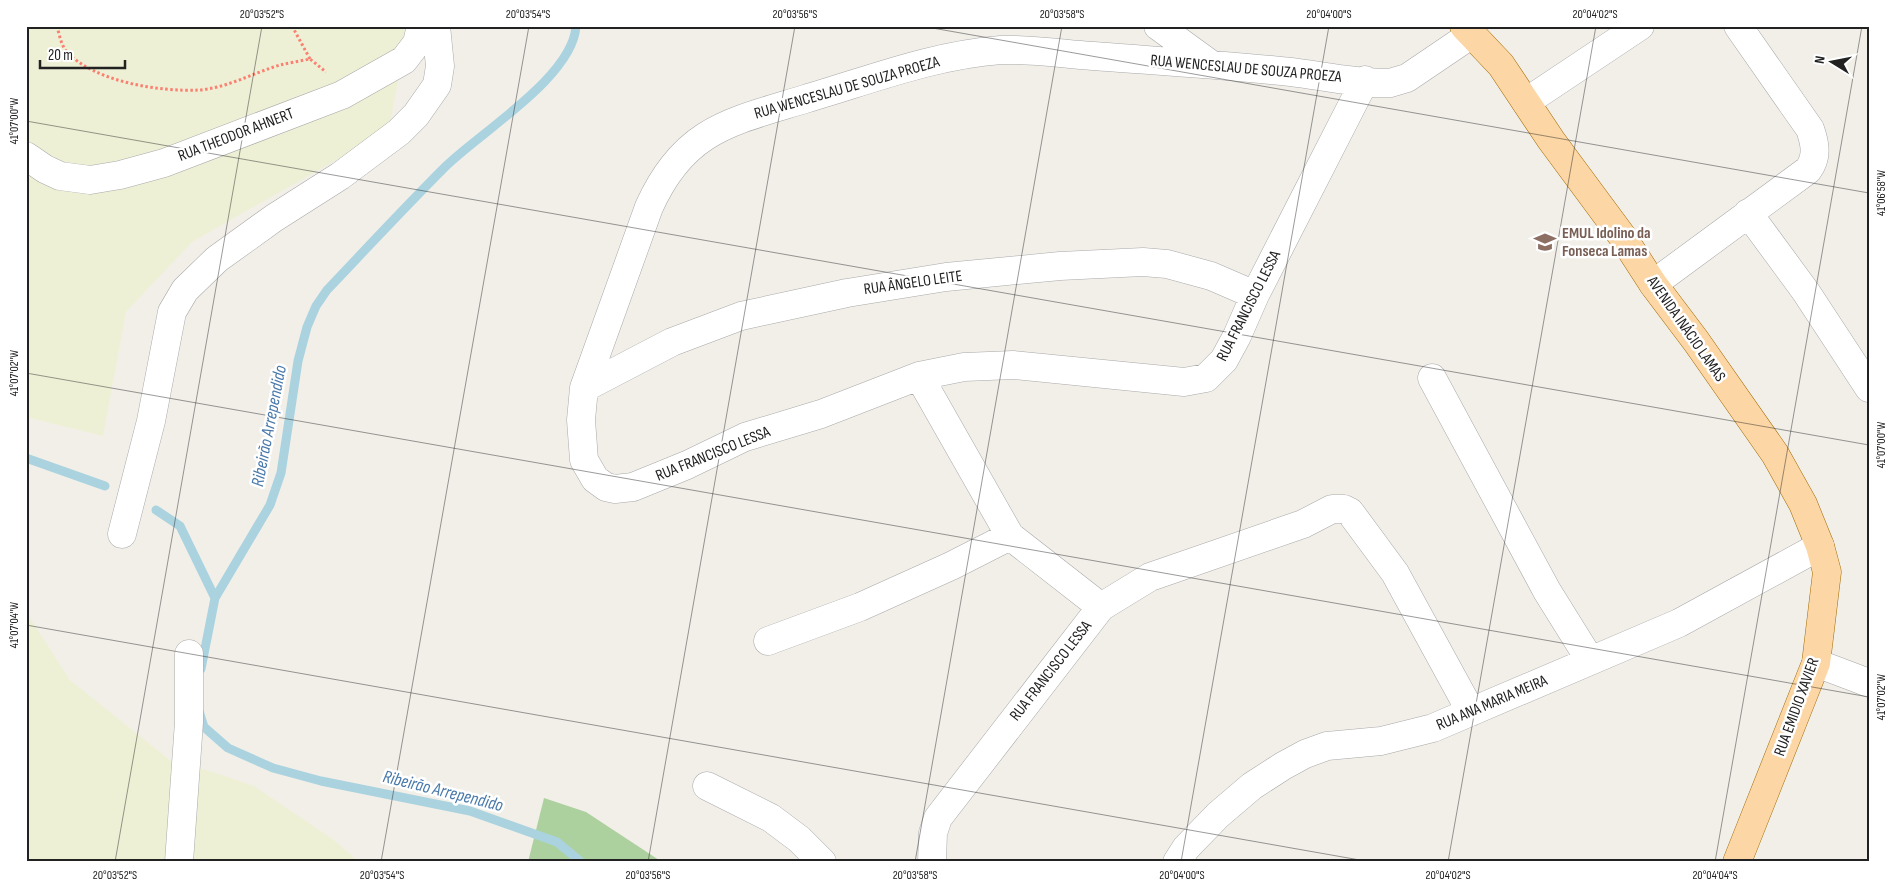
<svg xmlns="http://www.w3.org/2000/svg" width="1895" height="888" viewBox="0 0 1895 888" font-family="'Sofia Sans Condensed',sans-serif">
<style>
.farmland{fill:#eef0d5}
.forest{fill:#add19e}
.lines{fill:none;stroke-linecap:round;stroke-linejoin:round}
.stream{stroke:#aad3df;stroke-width:9}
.minor-casing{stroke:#a9a9a9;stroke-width:29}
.major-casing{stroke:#a06b00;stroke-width:29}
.path{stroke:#fa8072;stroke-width:3;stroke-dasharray:2.5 2.5;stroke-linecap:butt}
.minor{stroke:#fff;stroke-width:28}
.major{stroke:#fcd6a4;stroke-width:28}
.ticks{fill:none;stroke:#222;stroke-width:1;stroke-opacity:0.45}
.labels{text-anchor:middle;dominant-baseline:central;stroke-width:5;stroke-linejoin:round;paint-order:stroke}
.street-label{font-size:16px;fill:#222;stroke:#fff}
.education-label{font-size:16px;font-weight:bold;fill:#785e54;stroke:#fff;text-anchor:start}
.water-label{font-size:18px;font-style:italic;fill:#4a7aab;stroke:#fff}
.neatline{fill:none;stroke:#222;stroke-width:2}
.ticks-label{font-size:12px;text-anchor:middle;fill:#222}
</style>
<rect width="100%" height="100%" fill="#f2efe9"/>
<path class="farmland" d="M26 26H408L389 130 192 242 126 312 103 436 26 417Z
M26 612 70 680 171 761 213 772 254 786 334 840 359 862H26Z"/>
<path class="forest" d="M544 798 586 812 662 862H528Z"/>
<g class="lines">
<path class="stream" d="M26 458 105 486
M156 510 180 526 215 598
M201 669 215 598 270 505 281 473 298 361 307 327 316 306 327 290C366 249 405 207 445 167 479 133 573 77 576 26
M199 711 204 727 228 748 273 768 321 781 470 811 557 842 581 862"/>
<g class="minor-casing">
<path id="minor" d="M1158 26 1209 63
M1365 80 1255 295 1237 336 1224 360 1206 378 1184 382 1013 365 964 367 919 376 821 414 745 437 687 465 633 487 615 489 606 487 595 479 584 460 581 420 584 388 649 207C684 129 730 122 805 99 870 80 933 55 1001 50 1032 49 1063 54 1093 56 1159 61 1225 65 1291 72 1323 76 1359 84 1390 83L1407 78 1472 34
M1526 102 1640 26
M26 156 45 169 60 176 90 180 120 175 164 163 342 95 404 60 417 43 421 26
M1748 213 1806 292 1869 388
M1653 284 1808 170C1818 157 1815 143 1810 129L1738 26
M919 376 1010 536 1101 607
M1432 378 1547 591 1590 660
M584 388 672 342 741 316 847 293 946 277 1060 266 1143 262 1167 264 1211 276 1255 295
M122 534 151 421 172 312 185 290 217 259 274 218 340 176 399 132 416 115 437 85 440 66 436 26
M768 641 860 607 951 566 1010 536
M1816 663 1869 683
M707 786 771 818 799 839 822 862
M179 862 189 722V654
M932 862 933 833 938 818 1101 607 1150 577 1303 524 1332 509H1344L1350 512 1395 573 1471 712
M1177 862 1186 848 1218 815 1252 786 1283 766 1305 754 1327 746 1381 741 1433 728 1679 623 1820 546"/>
</g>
<g class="major-casing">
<path id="major" d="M1464 26 1501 65 1551 140 1622 236 1653 284 1696 341 1775 454 1803 504 1820 546 1827 572 1816 663 1737 862"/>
</g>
<path class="path" d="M57 26C59 34 61 44 66 51 94 82 160 92 199 90 227 88 253 73 280 65 289 63 300 61 310 59L326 72
M292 26 310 59"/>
<use href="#minor" class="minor"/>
<use href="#major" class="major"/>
</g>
<path class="ticks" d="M921 26 1869 193M26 121 1869 445M26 373 1869 697M26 625 1371 862M115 862 262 26M381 862 529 26M648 862 795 26M915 862 1062 26M1181 862 1329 26M1448 862 1596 26M1715 862 1862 26"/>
<defs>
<g id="school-bare" transform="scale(1.725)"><path d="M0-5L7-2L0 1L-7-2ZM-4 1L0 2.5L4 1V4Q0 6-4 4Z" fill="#8d6e63" stroke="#fff" stroke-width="2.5" paint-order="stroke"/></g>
</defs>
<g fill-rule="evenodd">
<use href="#school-bare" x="1545" y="242"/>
</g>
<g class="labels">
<g class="street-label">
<text transform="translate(1246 69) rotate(5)">RUA WENCESLAU DE SOUZA PROEZA</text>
<text transform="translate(847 88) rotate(-16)">RUA WENCESLAU DE SOUZA PROEZA</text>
<text transform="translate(236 135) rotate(-21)">RUA THEODOR AHNERT</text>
<text transform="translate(913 283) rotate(-8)">RUA ÂNGELO LEITE</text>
<text transform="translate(1249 306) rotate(-63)">RUA FRANCISCO LESSA</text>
<text transform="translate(1686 329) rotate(55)">AVENIDA INÁCIO LAMAS</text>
<text transform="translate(713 454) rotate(-22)">RUA FRANCISCO LESSA</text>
<text transform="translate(1051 671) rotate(-52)">RUA FRANCISCO LESSA</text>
<text transform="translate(1492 703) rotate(-23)">RUA ANA MARIA MEIRA</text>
<text transform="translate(1797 707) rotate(-70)">RUA EMIDIO XAVIER</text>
</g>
<g class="education-label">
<text x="1562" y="233">EMUL Idolino da<tspan x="1562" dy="18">Fonseca Lamas</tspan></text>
</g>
<g class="water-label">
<text transform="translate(269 426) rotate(-79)">Ribeirão Arrependido</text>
<text transform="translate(443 791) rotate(14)">Ribeirão Arrependido</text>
</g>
</g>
<rect width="1895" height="888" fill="none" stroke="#ffffff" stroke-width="55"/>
<g transform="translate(1832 62) rotate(280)" stroke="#ffffff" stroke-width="4" paint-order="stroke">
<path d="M0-4L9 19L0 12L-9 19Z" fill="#222222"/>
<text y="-8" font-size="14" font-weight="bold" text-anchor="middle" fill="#222222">N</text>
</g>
<path d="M40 60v8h85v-8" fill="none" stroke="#222222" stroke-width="2.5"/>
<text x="48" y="60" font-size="15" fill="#222222" stroke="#ffffff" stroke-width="4" paint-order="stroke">20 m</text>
<rect x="28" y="28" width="1840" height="832" class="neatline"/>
<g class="ticks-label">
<text x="262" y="18">20°03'52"S</text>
<text x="528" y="18">20°03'54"S</text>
<text x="795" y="18">20°03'56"S</text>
<text x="1062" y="18">20°03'58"S</text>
<text x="1329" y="18">20°04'00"S</text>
<text x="1595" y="18">20°04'02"S</text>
<text transform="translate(14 121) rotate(-90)" y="4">41°07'00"W</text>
<text transform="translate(1881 193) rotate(-90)" y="4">41°06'58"W</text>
<text transform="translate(14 373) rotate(-90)" y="4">41°07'02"W</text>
<text transform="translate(1881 445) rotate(-90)" y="4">41°07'00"W</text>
<text transform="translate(14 625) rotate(-90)" y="4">41°07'04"W</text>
<text transform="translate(1881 697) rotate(-90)" y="4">41°07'02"W</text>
<text x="115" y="879">20°03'52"S</text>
<text x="382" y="879">20°03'54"S</text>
<text x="648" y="879">20°03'56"S</text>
<text x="915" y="879">20°03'58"S</text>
<text x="1182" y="879">20°04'00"S</text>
<text x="1448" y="879">20°04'02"S</text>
<text x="1715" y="879">20°04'04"S</text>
</g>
</svg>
